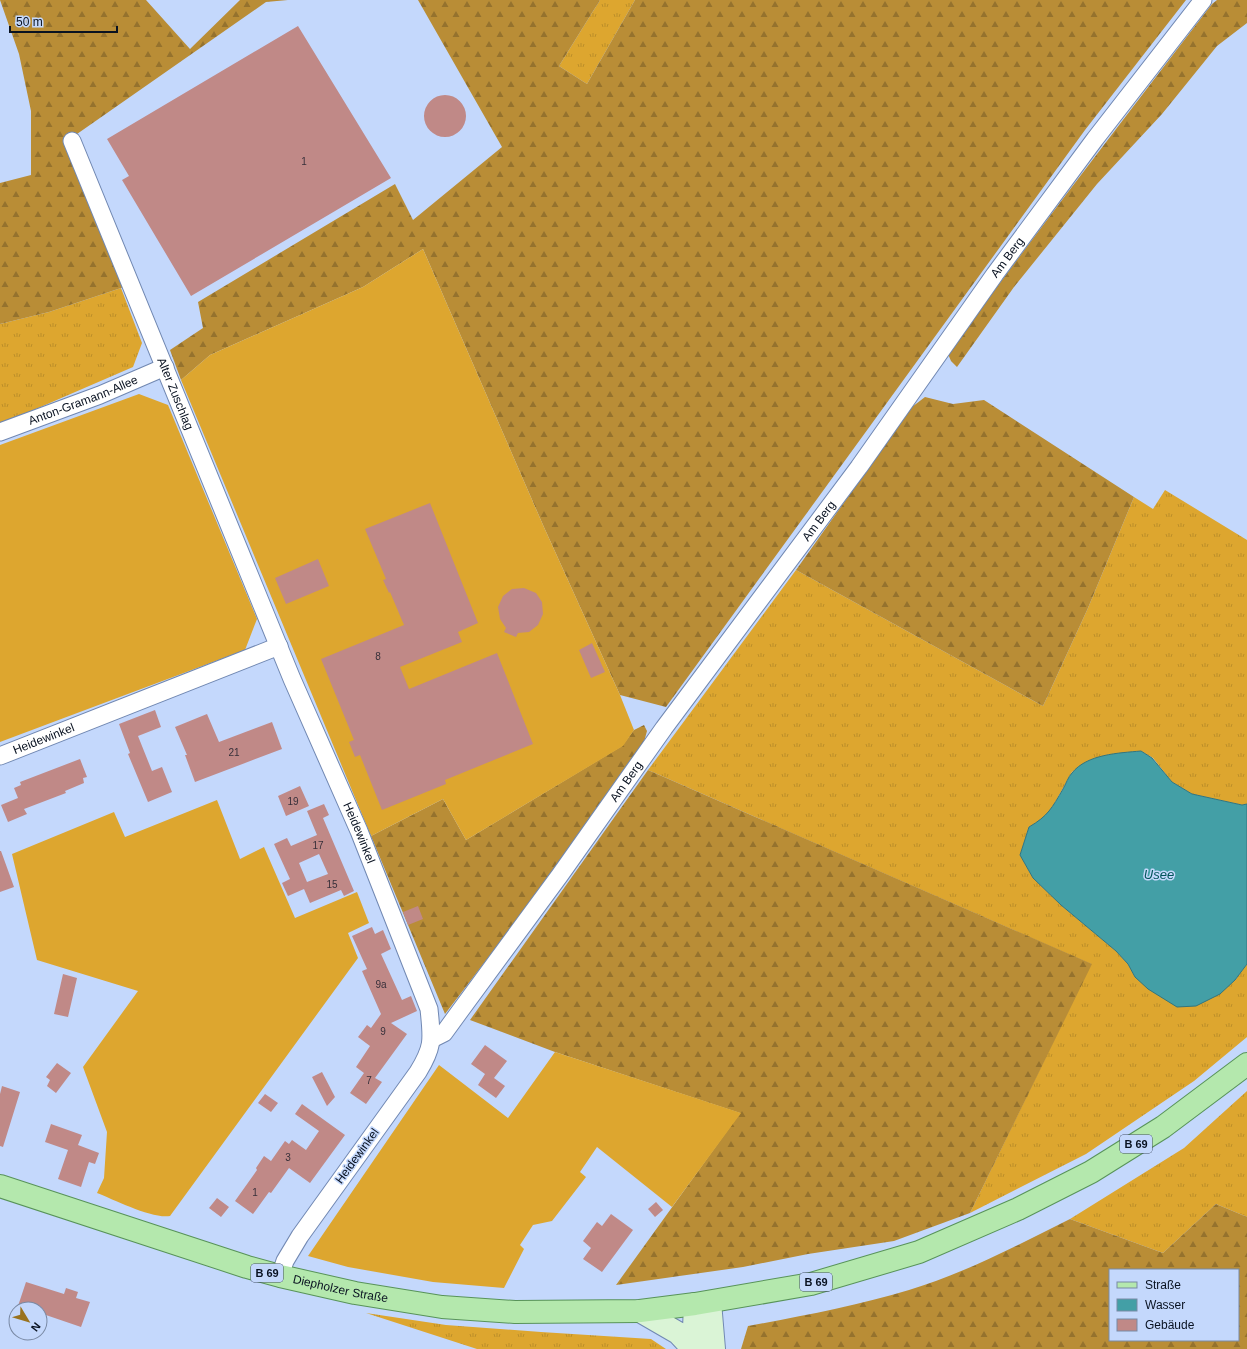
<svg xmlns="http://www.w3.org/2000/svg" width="1247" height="1349" viewBox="0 0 1247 1349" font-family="Arial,sans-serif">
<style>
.grass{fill:url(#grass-tufts)}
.forest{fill:url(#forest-firs);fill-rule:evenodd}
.garden{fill:#dda62f}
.water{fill:#439fa6;stroke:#32757e}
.building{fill:#c08987;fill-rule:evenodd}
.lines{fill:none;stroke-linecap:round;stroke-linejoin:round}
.minor-casing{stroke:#7188b2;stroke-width:19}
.secondary-casing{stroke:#7188b2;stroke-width:24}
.primary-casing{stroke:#589359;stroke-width:24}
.minor{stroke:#fff;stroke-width:17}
.secondary{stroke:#daf4d6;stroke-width:22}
.primary{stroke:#b4e8ad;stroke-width:22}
.labels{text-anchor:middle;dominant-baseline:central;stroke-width:3;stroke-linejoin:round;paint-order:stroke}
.number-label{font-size:10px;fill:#37303a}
.shield{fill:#c4d8fc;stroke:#414d63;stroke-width:1}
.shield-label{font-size:11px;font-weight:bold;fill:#091221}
.street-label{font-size:12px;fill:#091221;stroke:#c4d8fc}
.water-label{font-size:13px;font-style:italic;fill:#005459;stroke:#c4d8fc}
</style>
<defs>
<pattern id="grass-tufts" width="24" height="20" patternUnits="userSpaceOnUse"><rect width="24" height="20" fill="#dda62f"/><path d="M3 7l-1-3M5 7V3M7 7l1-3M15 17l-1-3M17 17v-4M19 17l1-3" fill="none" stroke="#bc8e29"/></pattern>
<pattern id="forest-firs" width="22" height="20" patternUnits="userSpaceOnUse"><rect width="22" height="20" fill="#b98d36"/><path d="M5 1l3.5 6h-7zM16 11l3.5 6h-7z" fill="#95722d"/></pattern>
</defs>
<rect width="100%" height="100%" fill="#c4d8fc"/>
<path class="grass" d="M600 0H635L587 84 559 66Z
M121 288 142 343 133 367 29 412 0 423V324L49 312Z
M1165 490 1247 540V804L1242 805 1192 794 1172 782 1153 758 1141 751 1114 754 1088 761 1072 772 1053 806 1042 820 1029 827 1020 855 1033 878 1061 905 1116 951 1128 964 1135 977 1235 980 1247 964V1037L1194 1081 1086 1154 970 1213 1091 964 648 770 796 570 1043 706 1088 608 1134 497 1153 509Z
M1247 1091V1217L1216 1204 1163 1253 1070 1219 1184 1148Z
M366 1313 446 1325 541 1332 651 1339 666 1349H477Z"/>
<path class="forest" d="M0 0H146L190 49 240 0H288L266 2 77 134 65 140 124 287 49 312 0 324V183L31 175V111L19 54Z
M418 0H600L559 66 587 84 635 0H1186L1085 130 666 707 620 695 543 525 423 249 363 287 210 355 181 380 170 350 203 328 198 302 395 184 413 220 502 147Z
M1217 0H1247V23L1217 46 1162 114 1097 184 1014 287 957 367 951 361 948 354C1033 236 1123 120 1212 4Z
M925 397 953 404 984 400 1134 497 1088 608 1043 706 796 570 912 407Z
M644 725 647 731 644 742 556 869 445 1014 371 836 443 799 466 840 622 746 634 730Z
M648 770 1092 964 970 1213 894 1241 808 1254 743 1267 616 1285 740 1113 555 1052 470 1020Z
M1216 1204 1247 1217V1349H741L748 1326C802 1316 856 1306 909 1290 965 1273 1018 1245 1070 1219L1163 1253ZM1110 1270H1238V1340H1110Z"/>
<path class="garden" d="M423 249 543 525 620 695 634 730 623 746 466 840 443 799 371 836 181 380 210 355 363 287Z
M139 394 168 405 257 619 245 650 0 742V445Z
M217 800 240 859 264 847 295 918 357 892 369 923 348 933 358 958 170 1216C152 1219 115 1200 97 1193L104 1178 107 1132 83 1067 138 991 37 960 12 854 114 812 125 837Z
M555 1052 741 1113 672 1207 597 1147 580 1172 586 1177 552 1221 533 1225 520 1245 524 1249 504 1288 433 1282 348 1267 308 1256 439 1065 508 1118Z"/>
<path class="water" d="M1141 751 1152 758 1172 782 1192 794 1242 805 1247 804V964L1235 980 1220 994 1196 1006 1177 1007 1148 989 1135 977 1128 964 1116 951 1061 905 1033 878 1020 855 1029 827C1048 816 1052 808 1063 789 1066 784 1068 777 1072 773 1087 754 1119 753 1141 751Z"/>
<path class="building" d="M298 26 391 178 191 296 122 180 129 176 107 139Z
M424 116a21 21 0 1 1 42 0a21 21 0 1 1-42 0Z
M430 503 478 623 458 632 462 642 400 667 409 689 497 653 533 744 445 780 446 784 382 810 360 755 355 757 349 742 354 740 321 659 404 625 390 592 389 593 383 580 386 579 365 529Z
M318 559 329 586 286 604 275 578Z
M524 588 536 593 542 602 543 614 538 625 529 632 518 633 516 637 504 632 506 628 500 619 498 607 503 596 512 589Z
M592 643 605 672 591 678 579 650Z
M155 710 161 727 138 736 152 771 162 767 172 792 148 802 128 754 130 753 119 724Z
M207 714 219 742 272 722 282 749 195 782 185 755H187L175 727Z
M80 759 87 777 83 778 84 783 65 791 66 793 24 809 27 814 8 822 1 805 18 798 14 788 21 785 20 782Z
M300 786 309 806 286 816 278 796Z
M324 804 329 815 323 818 354 891 344 896 341 890 310 903 304 889 288 896 282 883 290 879 274 844 287 838 291 846 317 835 307 811ZM319 854 328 874 307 882 299 863Z
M0 851H1L14 887 0 892Z
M418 906 423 919 408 925 403 912Z
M372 927 375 934 383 930 391 949 381 954 402 1000 411 996 417 1011 391 1023 407 1034 375 1078 382 1082 366 1104 350 1093 364 1073 356 1067 370 1046 358 1037 367 1025 371 1028 381 1014 362 971 367 969 352 936Z
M63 974 77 978 68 1017 54 1014Z
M485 1045 507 1061 494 1078 505 1086 496 1098 478 1085 485 1074 471 1064Z
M57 1063 71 1073 56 1093 47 1086 50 1080 46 1077Z
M322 1072 335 1097 327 1106 312 1077Z
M2 1086 20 1092 3 1147 0 1146V1094Z
M265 1094 278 1103 271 1112 258 1103Z
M302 1104 345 1135 310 1183 289 1168 271 1193 269 1192 253 1214 235 1201 257 1170 256 1168 264 1156 271 1161 285 1141 289 1144 292 1140 306 1150 319 1131 295 1114Z
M51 1124 82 1135 78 1145 99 1153 95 1164 89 1162 81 1187 58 1179 68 1150 45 1142Z
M217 1198 229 1207 221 1217 209 1208Z
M656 1202 663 1210 655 1217 648 1209Z
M611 1214 633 1230 602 1272 583 1259 591 1248 583 1241 597 1222 602 1226Z
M26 1282 64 1294 66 1288 78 1292 76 1298 90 1302 81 1327 40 1313V1309H28L18 1306Z"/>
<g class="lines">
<g class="minor-casing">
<g id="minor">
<path id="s1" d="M72 141 292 679 359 831 429 1009C432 1039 434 1046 418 1072L300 1236 285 1261 280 1276"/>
<path id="s2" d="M0 432 100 395 165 367"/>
<path id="s3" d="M0 756 279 646"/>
<path id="s4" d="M432 1039 444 1033 460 1011 560 875 664 728 859 467 995 274 1095 139 1203 0"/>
</g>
</g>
<g class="secondary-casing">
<path id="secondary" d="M710 1302 714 1349
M640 1311 678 1333 693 1349
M695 1349 694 1329 695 1304"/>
</g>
<g class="primary-casing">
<g id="primary">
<path id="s5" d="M0 1186 247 1267 280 1276 355 1293 442 1307 515 1312 640 1311 695 1304 811 1284 919 1252 1018 1209 1091 1172 1163 1127 1247 1064"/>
</g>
</g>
<use href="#minor" class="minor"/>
<use href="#secondary" class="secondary"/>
<use href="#primary" class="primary"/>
</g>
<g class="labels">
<g class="number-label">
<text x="304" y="161">1</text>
<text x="378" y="656">8</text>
<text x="234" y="752">21</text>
<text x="293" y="801">19</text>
<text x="318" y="845">17</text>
<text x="332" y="884">15</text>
<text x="381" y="984">9a</text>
<text x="383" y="1031">9</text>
<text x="369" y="1080">7</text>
<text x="288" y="1157">3</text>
<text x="255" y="1192">1</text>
</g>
<g class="shield">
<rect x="1120" y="1135" width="32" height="18" rx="3"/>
<rect x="251" y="1264" width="32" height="18" rx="3"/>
<rect x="800" y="1273" width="32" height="18" rx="3"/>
</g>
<g class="shield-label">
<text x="1136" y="1144">B 69</text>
<text x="267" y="1273">B 69</text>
<text x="816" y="1282">B 69</text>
</g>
<g class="street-label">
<text stroke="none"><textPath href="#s4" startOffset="972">Am Berg</textPath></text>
<text stroke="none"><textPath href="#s1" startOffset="273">Alter Zuschlag</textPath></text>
<text stroke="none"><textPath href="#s2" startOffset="89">Anton-Gramann-Allee</textPath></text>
<text stroke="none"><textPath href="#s4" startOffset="648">Am Berg</textPath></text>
<text stroke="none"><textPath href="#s3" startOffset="47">Heidewinkel</textPath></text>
<text stroke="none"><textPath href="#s4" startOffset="324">Am Berg</textPath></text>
<text stroke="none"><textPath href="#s1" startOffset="749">Heidewinkel</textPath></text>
<text transform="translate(357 1156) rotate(-54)">Heidewinkel</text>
<text stroke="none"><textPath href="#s5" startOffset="356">Diepholzer Straße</textPath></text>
</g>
<g class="water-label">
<text x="1159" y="874">Usee</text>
</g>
</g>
<rect x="1109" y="1269" width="130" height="72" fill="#c4d8fc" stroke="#7989a4"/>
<rect x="1117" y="1282" width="20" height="6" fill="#b4e8ad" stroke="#7989a4"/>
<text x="1145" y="1289" font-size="12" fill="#091221">Straße</text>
<rect x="1117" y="1299" width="20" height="12" fill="#439fa6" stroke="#7989a4"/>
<text x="1145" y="1309" font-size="12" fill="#091221">Wasser</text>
<rect x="1117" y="1319" width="20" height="12" fill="#c08987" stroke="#7989a4"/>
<text x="1145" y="1329" font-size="12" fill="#091221">Gebäude</text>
<g transform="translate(28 1321) rotate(128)"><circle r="19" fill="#c4d8fc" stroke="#7989a4"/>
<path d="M0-3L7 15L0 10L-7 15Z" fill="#99721e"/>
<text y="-6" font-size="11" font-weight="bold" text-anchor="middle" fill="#091221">N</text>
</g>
<path d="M10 26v6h107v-6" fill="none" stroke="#091221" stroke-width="2"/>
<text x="16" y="26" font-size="12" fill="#091221" stroke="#c4d8fc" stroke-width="3" paint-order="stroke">50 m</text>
</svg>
